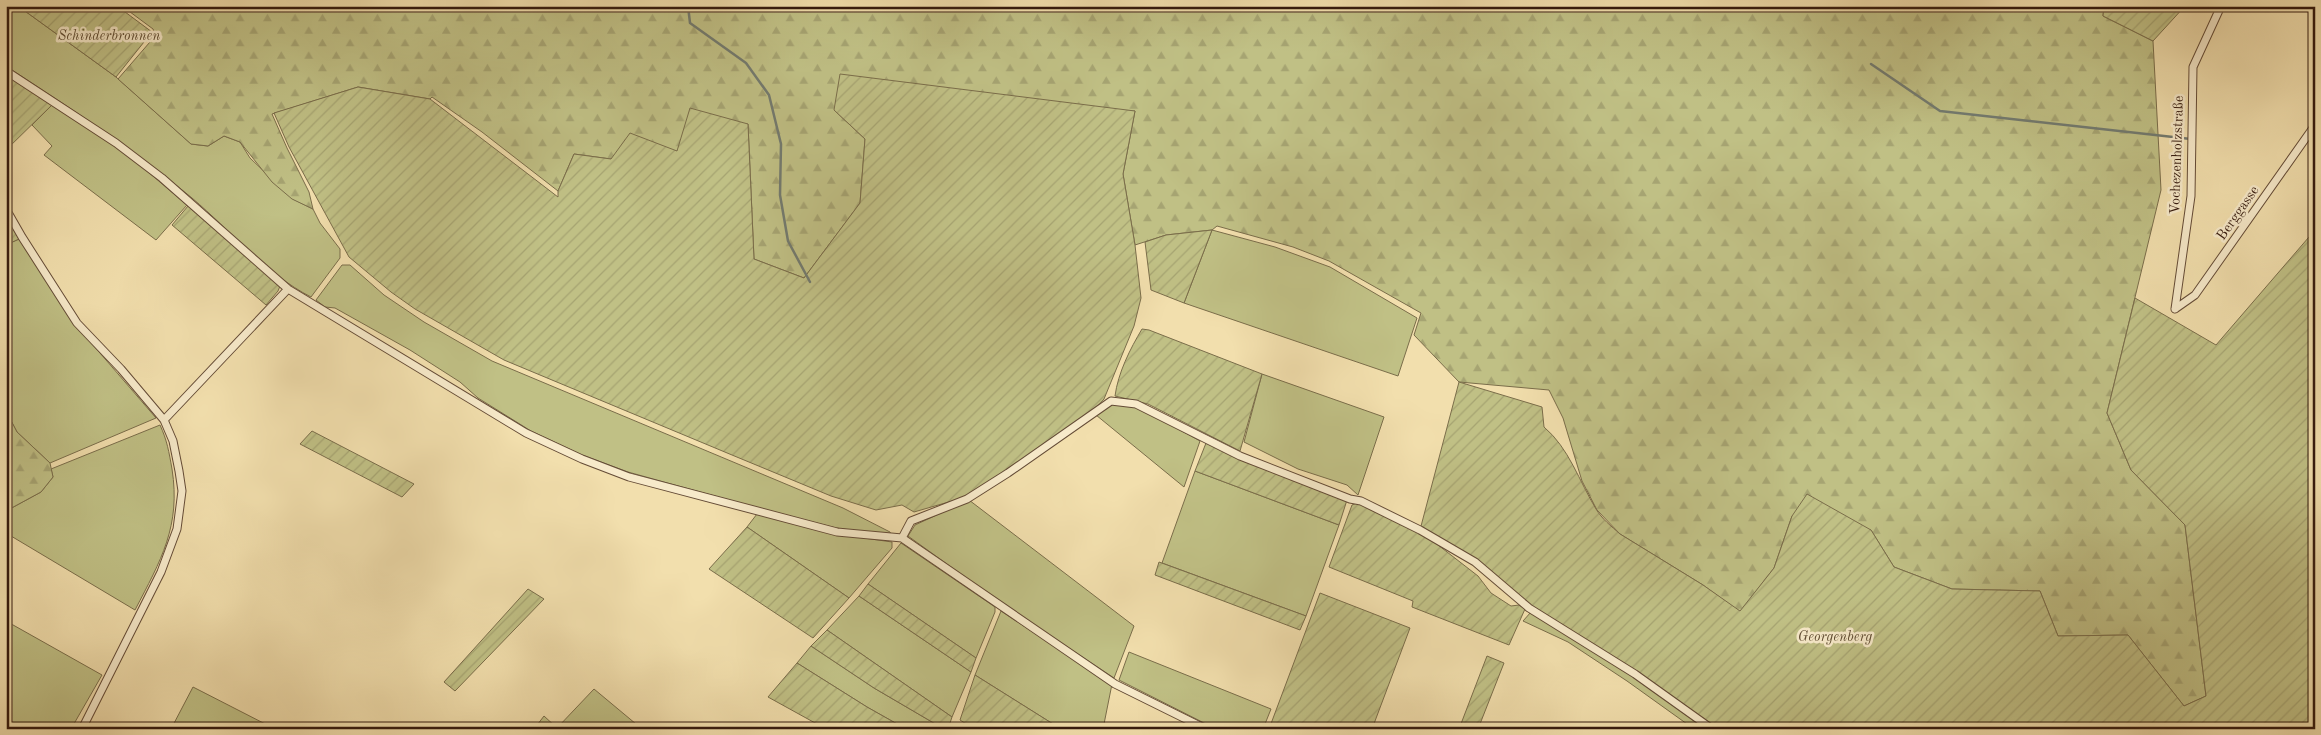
<svg xmlns="http://www.w3.org/2000/svg" width="2321" height="735" viewBox="0 0 2321 735" font-family="'Old Standard TT',serif">
<style>
.grass{fill:#c0c085;stroke:#7a6d4a}
.forest{fill:url(#forest-firs);stroke:#7a6d4a}
.garden{fill:url(#garden-furrows);stroke:#7a6d4a}
.lines{fill:none;stroke-linecap:round;stroke-linejoin:round}
.stream{stroke:#737b70;stroke-width:2.5}
.minor-casing{stroke:#644b36;stroke-width:9}
.minor{stroke:#f7eaca;stroke-width:7}
.labels{text-anchor:middle;dominant-baseline:central;stroke-width:5;stroke-linejoin:round;paint-order:stroke}
.park-label{font-size:14px;font-style:italic;fill:#5f4c32;stroke:#f7eaca}
.street-label{font-size:14px;fill:#351a0e;stroke:#f7eaca}
</style>
<defs>
<pattern id="forest-firs" width="22" height="20" patternUnits="userSpaceOnUse" patternTransform="scale(1.25)"><rect width="22" height="20" fill="#c0c085"/><path d="M5 1l3.5 6h-7zM16 11l3.5 6h-7z" fill="#a6a472"/></pattern>
<pattern id="garden-furrows" width="10" height="10" patternUnits="userSpaceOnUse" patternTransform="scale(1.25)"><rect width="10" height="10" fill="#c0c085"/><path d="M-1 1l2-2M0 10L10 0M9 11l2-2" fill="none" stroke="#a6a472"/></pattern>
</defs>
<rect width="100%" height="100%" fill="#f2dfad"/>
<filter id="stains"><feTurbulence type="fractalNoise" baseFrequency=".004" numOctaves="4"/><feColorMatrix values="0 0 0 0 .2 0 0 0 0 .09 0 0 0 0 .02 0 0 0 .5 -.17"/></filter>
<radialGradient id="worn" r=".72"><stop offset=".6" stop-color="#630" stop-opacity="0"/><stop offset="1" stop-color="#630" stop-opacity=".3"/></radialGradient>
<path class="grass" d="M6 6H18L116 77 191 144 208 146 224 136 240 142 250 158 293 199 313 209 320 223 340 249V258L311 297C266 274 231 231 192 198 133 149 70 108 6 66Z
M53 104 127 154 187 205 156 240 44 155 52 146 32 125Z
M1212 230 1275 247 1330 267 1417 318 1398 376 1184 303Z
M19 239 75 324 156 418 50 463 17 432 6 411V245Z
M342 265H350L384 295 424 322 492 361 843 508 890 532 892 536 836 528 765 510 628 472 582 455 531 431 478 398 460 382 410 350 335 308 325 307 316 300Z
M1262 374 1384 417 1358 495 1347 485 1298 469 1244 442Z
M1122 404 1137 406 1200 441 1184 487 1096 415 1110 405Z
M160 425C167 440 169 452 172 469 181 526 161 560 135 610L6 533V511L41 492 53 477 51 469Z
M1195 471 1339 525 1306 616 1162 563Z
M969 500 1134 626 1114 678 1001 603 908 536 915 525Z
M757 514 836 534 892 542V548L849 598 747 527Z
M901 543 995 607V612L976 658 868 584Z
M859 596 971 672 952 717 827 630Z
M1001 611 1112 684 1103 729H1061L975 675Z
M1531 612 1635 676 1708 729H1694L1627 681 1568 642 1523 621Z
M6 621 102 675 71 729H6Z
M811 646 874 688 944 729H906L867 707 797 663Z
M1129 652 1271 709 1263 729H1216L1119 680Z
M193 687 275 729H171Z
M594 689 642 729H534L544 716 557 728Z"/>
<path class="forest" d="M122 6H2104L2103 16 2153 41 2161 190 2107 413 2131 470 2185 525 2206 696 2184 706 2128 635 2058 636 2040 591 1952 589 1894 567 1871 530 1792 516 1774 568 1740 612 1703 585 1620 534 1597 510 1582 481 1563 418 1549 390 1459 382 1414 335 1421 313 1329 261 1293 247 1217 226 1212 230 1166 235 1135 245 1123 174 1135 111 834 110 865 139 860 203 804 278 754 259 748 124 677 151 611 159 574 154 558 191 482 132 432 97 430 99 358 87 272 114 287 148 309 192 313 209 292 199 272 182 240 142 224 136 208 146 191 144 118 79 156 35 153 29Z
M6 411 17 432 50 463 53 477 41 492 6 511Z"/>
<path class="garden" d="M18 6H117L152 32 116 77Z
M2104 6H2185L2153 41 2103 16Z
M6 74 53 104 6 150Z
M840 74 1135 111 1123 174 1135 245 1141 298 1134 326 1104 399 1095 409 1006 471 966 497 914 512 902 505 876 510 831 496 732 455 504 360 415 309 391 292 349 257 289 147 274 113 358 87 430 99 558 197V191L574 154 611 159 630 133 677 151 690 108 748 124 754 259 804 278 860 203 865 139 834 110Z
M188 206 280 286 278 291 266 305 172 225Z
M6 216 19 239 6 245Z
M1212 230 1184 303 1151 290 1145 242 1166 235Z
M2315 230V729H1712L1529 608 1475 562 1420 530 1459 382 1542 407 1544 427C1569 448 1579 481 1596 509 1602 519 1611 526 1620 534L1703 585 1740 611 1774 568 1792 516 1807 494 1871 530 1894 567 1952 589 2040 591 2058 636 2128 635 2184 706 2206 696 2185 525 2131 470 2107 413 2135 298 2216 345Z
M1142 329 1149 330 1262 374 1240 451 1148 404 1115 396C1118 373 1130 349 1142 329Z
M312 431 414 484 402 497 300 444Z
M1206 443 1347 500 1339 525 1195 471Z
M1359 502 1420 531 1478 576 1491 593 1511 606 1519 605 1525 609 1509 645 1412 607 1413 601 1329 567 1352 505Z
M747 527 849 598 813 638 709 569Z
M1159 562 1306 616 1300 630 1155 575Z
M868 584 976 658 971 672 859 596Z
M528 589 544 599 455 691 444 682Z
M1320 593 1410 628 1372 729H1269Z
M827 630 952 717 948 729H944L874 688 811 646Z
M1487 656 1504 663 1478 729H1459Z
M797 663 867 707 906 729H826L768 697Z
M975 675 1061 729H974L960 720Z"/>
<g class="lines">
<path class="stream" d="M688 6 690 23 746 63 769 95 781 144 780 195 788 241 810 282
M1871 64 1940 111 2191 139"/>
<g class="minor-casing">
<path id="minor" d="M6 71 116 143 162 178 288 289 526 433 582 459 629 477 837 532 902 538 1115 684 1206 729
M6 209 22 237 77 323 121 369 164 420 173 441 179 471 182 491 177 529 161 572 82 729
M2175 309 2191 196 2193 67 2221 6
M2175 309 2195 295 2315 125
M164 420 288 289
M902 538 911 521 967 499 1008 473 1111 401 1136 404 1240 456 1350 499 1361 501 1420 530 1475 562 1529 608 1635 674 1712 729"/>
</g>
<use href="#minor" class="minor"/>
</g>
<g class="labels">
<g class="park-label">
<text x="109" y="36">Schinderbronnen</text>
<text x="1835" y="637">Georgenberg</text>
</g>
<g class="street-label">
<text transform="translate(2177 155) rotate(-88)">Vochezenholzstraße</text>
<text transform="translate(2238 213) rotate(-55)">Berggasse</text>
</g>
</g>
<rect width="2321" height="735" fill="none" stroke="#f2dfad" stroke-width="25"/>
<rect x="8" y="8" width="2306" height="720" fill="none" stroke="#351a0e" stroke-width="2.5"/>
<rect x="12" y="12" width="2296" height="710" fill="none" stroke="#351a0e"/>
<rect width="100%" height="100%" filter="url(#stains)"/>
<rect width="100%" height="100%" fill="url(#worn)"/>
</svg>
